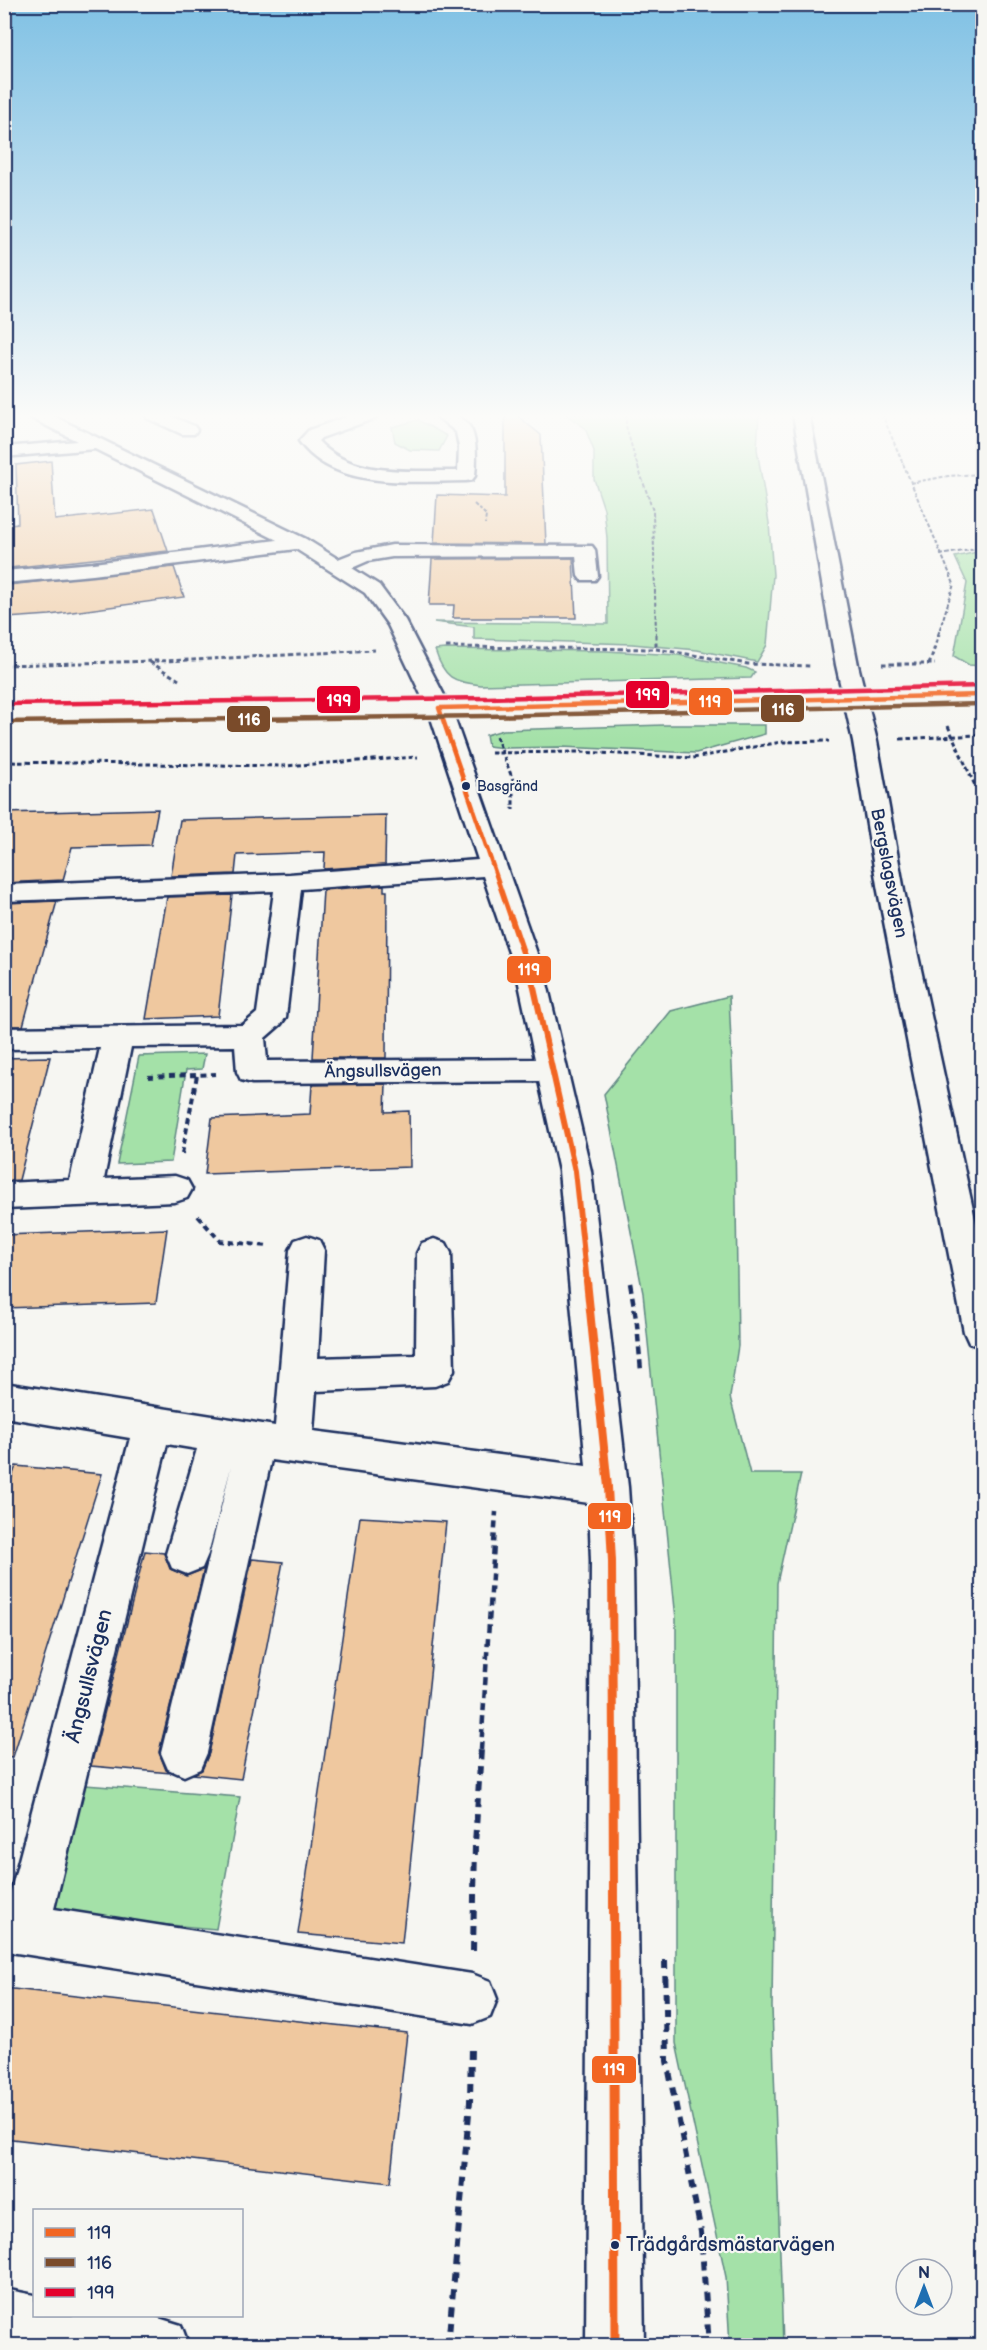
<svg xmlns="http://www.w3.org/2000/svg" width="987" height="2350" viewBox="0 0 987 2350" font-family="'Balsamiq Sans',sans-serif">
<style>
.green{fill:#a4e1a8;stroke:#608883;stroke-width:1.5}
.building{fill:#efc89f;stroke:#1b2f5e;stroke-width:1.5}
.lines{fill:none;stroke-linecap:round;stroke-linejoin:round}
.minor-casing{stroke:#1b2f5e;stroke-width:5}
.major-casing{stroke:#1b2f5e;stroke-width:5}
.path-far4{stroke:#1b2f5e;stroke-width:2;stroke-dasharray:4 2;stroke-linecap:butt}
.path-far3{stroke:#1b2f5e;stroke-width:3;stroke-dasharray:4.5 3;stroke-linecap:butt}
.path-far2{stroke:#1b2f5e;stroke-width:4;stroke-dasharray:6 4.5;stroke-linecap:butt}
.path-far1{stroke:#1b2f5e;stroke-width:4.5;stroke-dasharray:8 5;stroke-linecap:butt}
.path{stroke:#1b2f5e;stroke-width:6;stroke-dasharray:9 7;stroke-linecap:butt}
.minor{fill:#f6f6f2;fill-rule:evenodd}
.major{fill:#f6f6f2;fill-rule:evenodd}
.bus-1-far3-casing{stroke:#f6f6f2;stroke-width:8}
.bus-1-far2-casing{stroke:#f6f6f2;stroke-width:10}
.bus-1-far1-casing{stroke:#f6f6f2;stroke-width:12}
.bus-1-casing{stroke:#f6f6f2;stroke-width:14}
.bus-2-casing{stroke:#f6f6f2;stroke-width:8}
.bus-3-casing{stroke:#f6f6f2;stroke-width:8}
.bus-1-far3{stroke:#f26522;stroke-width:4.5}
.bus-1-far2{stroke:#f26522;stroke-width:6}
.bus-1-far1{stroke:#f26522;stroke-width:8}
.bus-1{stroke:#f26522;stroke-width:9}
.bus-2{stroke:#7a4b2a;stroke-width:4.5}
.bus-3{stroke:#e4002b;stroke-width:4.5}
.bus-dot{fill:#1b2f5e;stroke:#f6f6f2;stroke-width:2}
.labels{text-anchor:middle;dominant-baseline:central;stroke-width:4.5;stroke-linejoin:round;paint-order:stroke}
.far-bus-label{font-size:14px;fill:#1b2f5e;stroke:#f6f6f2;text-anchor:start}
.street-label{font-size:18px;fill:#1b2f5e;stroke:#f6f6f2}
.near-bus-label{font-size:20px;fill:#1b2f5e;stroke:#f6f6f2;text-anchor:start}
.near-street-label{font-size:21px;fill:#1b2f5e;stroke:#f6f6f2}
.line-badge{stroke:#f6f6f2;stroke-width:2}
.badge-label{font-size:16px;text-anchor:middle;font-weight:bold;fill:#fff}
</style>
<rect width="100%" height="100%" fill="#f6f6f2"/>
<filter id="ink" filterUnits="userSpaceOnUse"><feTurbulence type="fractalNoise" baseFrequency=".0167" numOctaves="2"/><feDisplacementMap in="SourceGraphic" scale="12" xChannelSelector="R" yChannelSelector="G"/><feConvolveMatrix kernelMatrix="1 2 1 2 8 2 1 2 1" color-interpolation-filters="sRGB"/></filter>
<g filter="url(#ink)">
<path class="green" d="M565 414H759L757 449 769 523 773 575 767 645 757 662 697 650 632 644 474 639V627L434 622 608 624 607 538 604 509 594 479V451L585 428Z
M418 420 447 436 439 451 410 450 395 442 392 427Z
M977 552H982V666L969 665 954 656 967 583 955 557Z
M445 649 606 651 678 655 746 668 755 672 751 678 481 685C453 682 444 678 435 650Z
M664 725H765V734L696 753 561 747 505 748 488 746 486 735 503 730Z
M729 996 735 1134 738 1346 730 1397 750 1474H801L777 1583 772 2007 783 2346 730 2345 726 2277 676 2043V1619L643 1293 604 1094 671 1011Z
M205 1054 202 1069 186 1070 171 1162 117 1164 139 1056Z
M85 1785 240 1797 216 1929 51 1915Z"/>
<path class="building" d="M505 414H515L541 435 546 544 434 543 437 495 505 497Z
M51 461 55 520 154 509 168 551 9 568 10 524 18 523 16 465Z
M573 558 576 618H453L454 605H429L432 559Z
M174 567 184 597 50 615 7 618 8 585Z
M158 809 151 845 72 847 63 880 4 883V813Z
M386 815 385 865 324 869 325 852 237 855 235 874 171 876 180 820Z
M384 885V891H387L386 1058H313L323 890Z
M232 895 218 1016 146 1019 167 897Z
M57 901 23 1026H4V903Z
M50 1057 19 1180 4 1181V1058Z
M386 1084 385 1112 409 1111 410 1167 205 1174 212 1118 310 1114 312 1085Z
M167 1229 156 1303 4 1308V1235Z
M16 1466 102 1474 13 1757 4 1756V1499Z
M360 1517 446 1522 402 1943 298 1934Z
M145 1551 164 1553 170 1569 186 1576 204 1569 159 1752 166 1770 171 1773 91 1766Z
M252 1559 283 1562 241 1779 193 1774 202 1770 209 1753Z
M4 1988 407 2033 390 2183 4 2138Z"/>
<g class="lines">
<g class="minor-casing">
<path id="minor" d="M29 414H49L306 539 338 559 356 552 392 545 592 546 595 550 598 576 595 580H581L578 576 576 556 392 557 368 561 352 568 379 585 405 620 447 701 982 688V702L453 714 546 979 591 1171 628 1487 633 1561 644 2346H586L591 1561 589 1503 271 1460 207 1753 200 1769 184 1776 168 1769 161 1753 231 1467 208 1554 202 1568 187 1574 172 1568 166 1554 197 1449 167 1444 54 1909 472 1974 490 1981 497 1999 490 2017 472 2024 4 1951V1902H8L130 1438 4 1417V1383L275 1426 290 1250 295 1240 307 1236 319 1240 324 1250 318 1358 416 1355 417 1253 422 1243 434 1239 446 1243 451 1253 454 1370 448 1381 435 1386 316 1391 313 1431 586 1466 559 1171 539 1081 252 1083 241 1080 237 1072 235 1046 131 1047 104 1179 175 1176 187 1180 192 1189 187 1198 175 1202 4 1209V1183L70 1180 100 1048 4 1049V1028L243 1025 257 1013 274 891 4 901V885L289 874 478 860 430 715 4 720V706L424 701 388 625 365 593 296 549 93 575 4 583V571L93 563 277 540 95 449 4 457V447L77 441 31 418ZM483 876 518 979 535 1059 267 1061 265 1038 281 1024 286 1017 301 889Z
M145 414H166L194 426 197 430 194 434H182L147 418Z
M355 414H378L376 418 321 438 318 441C352 478 412 470 458 471L459 447 456 432 434 414C477 410 478 442 475 476L472 480 466 481C413 481 334 491 299 441L309 430Z
M4 2289 34 2295V2316H152L181 2325 189 2346H4Z"/>
</g>
<g class="major-casing">
<path id="major" d="M793 414H809L858 665 877 741 904 891 982 1251V1347L969 1343 964 1332 878 891 853 741 836 665Z"/>
</g>
<path class="path-far4" d="M626 414V426L634 455 653 511 656 635
M882 414 954 584 938 635
M910 483 948 476 982 474
M474 504 486 515 485 524
M940 555 982 548"/>
<path class="path-far3" d="M656 634V649
M446 647 656 649 748 664 812 666
M150 662 179 680
M882 664H935
M4 665 193 660 375 650
M929 665 939 634
M948 726 982 801
M496 736 513 780V810
M900 739 977 735 982 732
M491 753 581 752 693 758 781 742 829 741
M4 762 284 766 418 757"/>
<path class="path-far2" d="M148 1077 216 1074
M182 1154 197 1075
M198 1216 220 1241 268 1246"/>
<path class="path-far1" d="M630 1283 637 1324 641 1371
M481 1750 496 1512"/>
<path class="path" d="M473 1951 475 1844 481 1749
M665 1960 667 2061 701 2232 709 2346
M448 2346 470 2102 471 2046"/>
<use href="#minor" class="minor"/>
<use href="#major" class="major"/>
<g class="bus-1-far3-casing">
<path id="bus-1-far3" d="M439 708 511 919
M439 708 982 695"/>
</g>
<g class="bus-1-far2-casing">
<path id="bus-1-far2" d="M511 917 532 979 575 1171 587 1283"/>
</g>
<g class="bus-1-far1-casing">
<path id="bus-1-far1" d="M587 1281 608 1487 612 1561 613 1750"/>
</g>
<g class="bus-1-casing">
<path id="bus-1" d="M613 1749 615 2346"/>
</g>
<g class="bus-2-casing">
<path id="bus-2" d="M4 722 487 716 982 704"/>
</g>
<g class="bus-3-casing">
<path id="bus-3" d="M4 704 487 698 982 686"/>
</g>
<use href="#bus-1-far3" class="bus-1-far3"/>
<use href="#bus-1-far2" class="bus-1-far2"/>
<use href="#bus-1-far1" class="bus-1-far1"/>
<use href="#bus-1" class="bus-1"/>
<use href="#bus-2" class="bus-2"/>
<use href="#bus-3" class="bus-3"/>
</g>
</g>
<linearGradient id="sky" x2="0" y2="1"><stop stop-color="#80c1e4"/><stop offset="0.56" stop-color="#fbfbf9"/><stop offset="1" stop-color="#fbfbf9" stop-opacity="0"/></linearGradient>
<rect width="987" height="743" fill="url(#sky)"/>
<g class="bus-dot">
<circle cx="466" cy="786" r="5"/>
<circle cx="615" cy="2245" r="5"/>
</g>
<g class="labels">
<g class="far-bus-label">
<text x="477" y="786">Basgränd</text>
</g>
<g class="street-label">
<text transform="translate(889 873) rotate(79)">Bergslagsvägen</text>
<text transform="translate(383 1071) rotate(-1)">Ängsullsvägen</text>
</g>
<g class="near-bus-label">
<text x="626" y="2245">Trädgårdsmästarvägen</text>
</g>
<g class="near-street-label">
<text transform="translate(89 1676) rotate(-76)">Ängsullsvägen</text>
</g>
</g>
<g class="line-badge">
<rect x="625" y="680" width="45" height="29" rx="6" fill="#e4002b"/>
<rect x="316" y="685" width="45" height="29" rx="6" fill="#e4002b"/>
<rect x="688" y="687" width="45" height="29" rx="6" fill="#f26522"/>
<rect x="760" y="694" width="45" height="29" rx="6" fill="#7a4b2a"/>
<rect x="226" y="705" width="45" height="28" rx="6" fill="#7a4b2a"/>
<rect x="506" y="955" width="46" height="29" rx="6" fill="#f26522"/>
<rect x="587" y="1502" width="45" height="28" rx="6" fill="#f26522"/>
<rect x="591" y="2055" width="46" height="29" rx="6" fill="#f26522"/>
</g>
<g class="badge-label">
<text x="648" y="700">199</text>
<text x="339" y="706">199</text>
<text x="710" y="707">119</text>
<text x="783" y="715">116</text>
<text x="249" y="725">116</text>
<text x="529" y="975">119</text>
<text x="610" y="1522">119</text>
<text x="614" y="2075">119</text>
</g>
<rect width="987" height="2350" fill="none" stroke="#f6f6f2" stroke-width="24"/>
<rect x="12" y="12" width="963" height="2326" fill="none" stroke="#1b2f5e" stroke-width="2" filter="url(#ink)"/>
<rect x="33" y="2209" width="210" height="108" fill="#f6f6f2" stroke="#9ea6b7" stroke-width="1.5"/>
<rect x="45" y="2228" width="30" height="9" fill="#f26522" stroke="#9ea6b7" stroke-width="1.5"/>
<text x="87" y="2239" font-size="18" fill="#1b2f5e">119</text>
<rect x="45" y="2258" width="30" height="9" fill="#7a4b2a" stroke="#9ea6b7" stroke-width="1.5"/>
<text x="87" y="2269" font-size="18" fill="#1b2f5e">116</text>
<rect x="45" y="2288" width="30" height="9" fill="#e4002b" stroke="#9ea6b7" stroke-width="1.5"/>
<text x="87" y="2299" font-size="18" fill="#1b2f5e">199</text>
<g transform="translate(924 2287)"><circle r="28" fill="#f6f6f2" stroke="#9ea6b7" stroke-width="1.5"/>
<path d="M0-4.5L10 22L0 15L-10 22Z" fill="#1f6fb2"/>
<text y="-9" font-size="16" font-weight="bold" text-anchor="middle" fill="#1b2f5e">N</text>
</g>
</svg>
